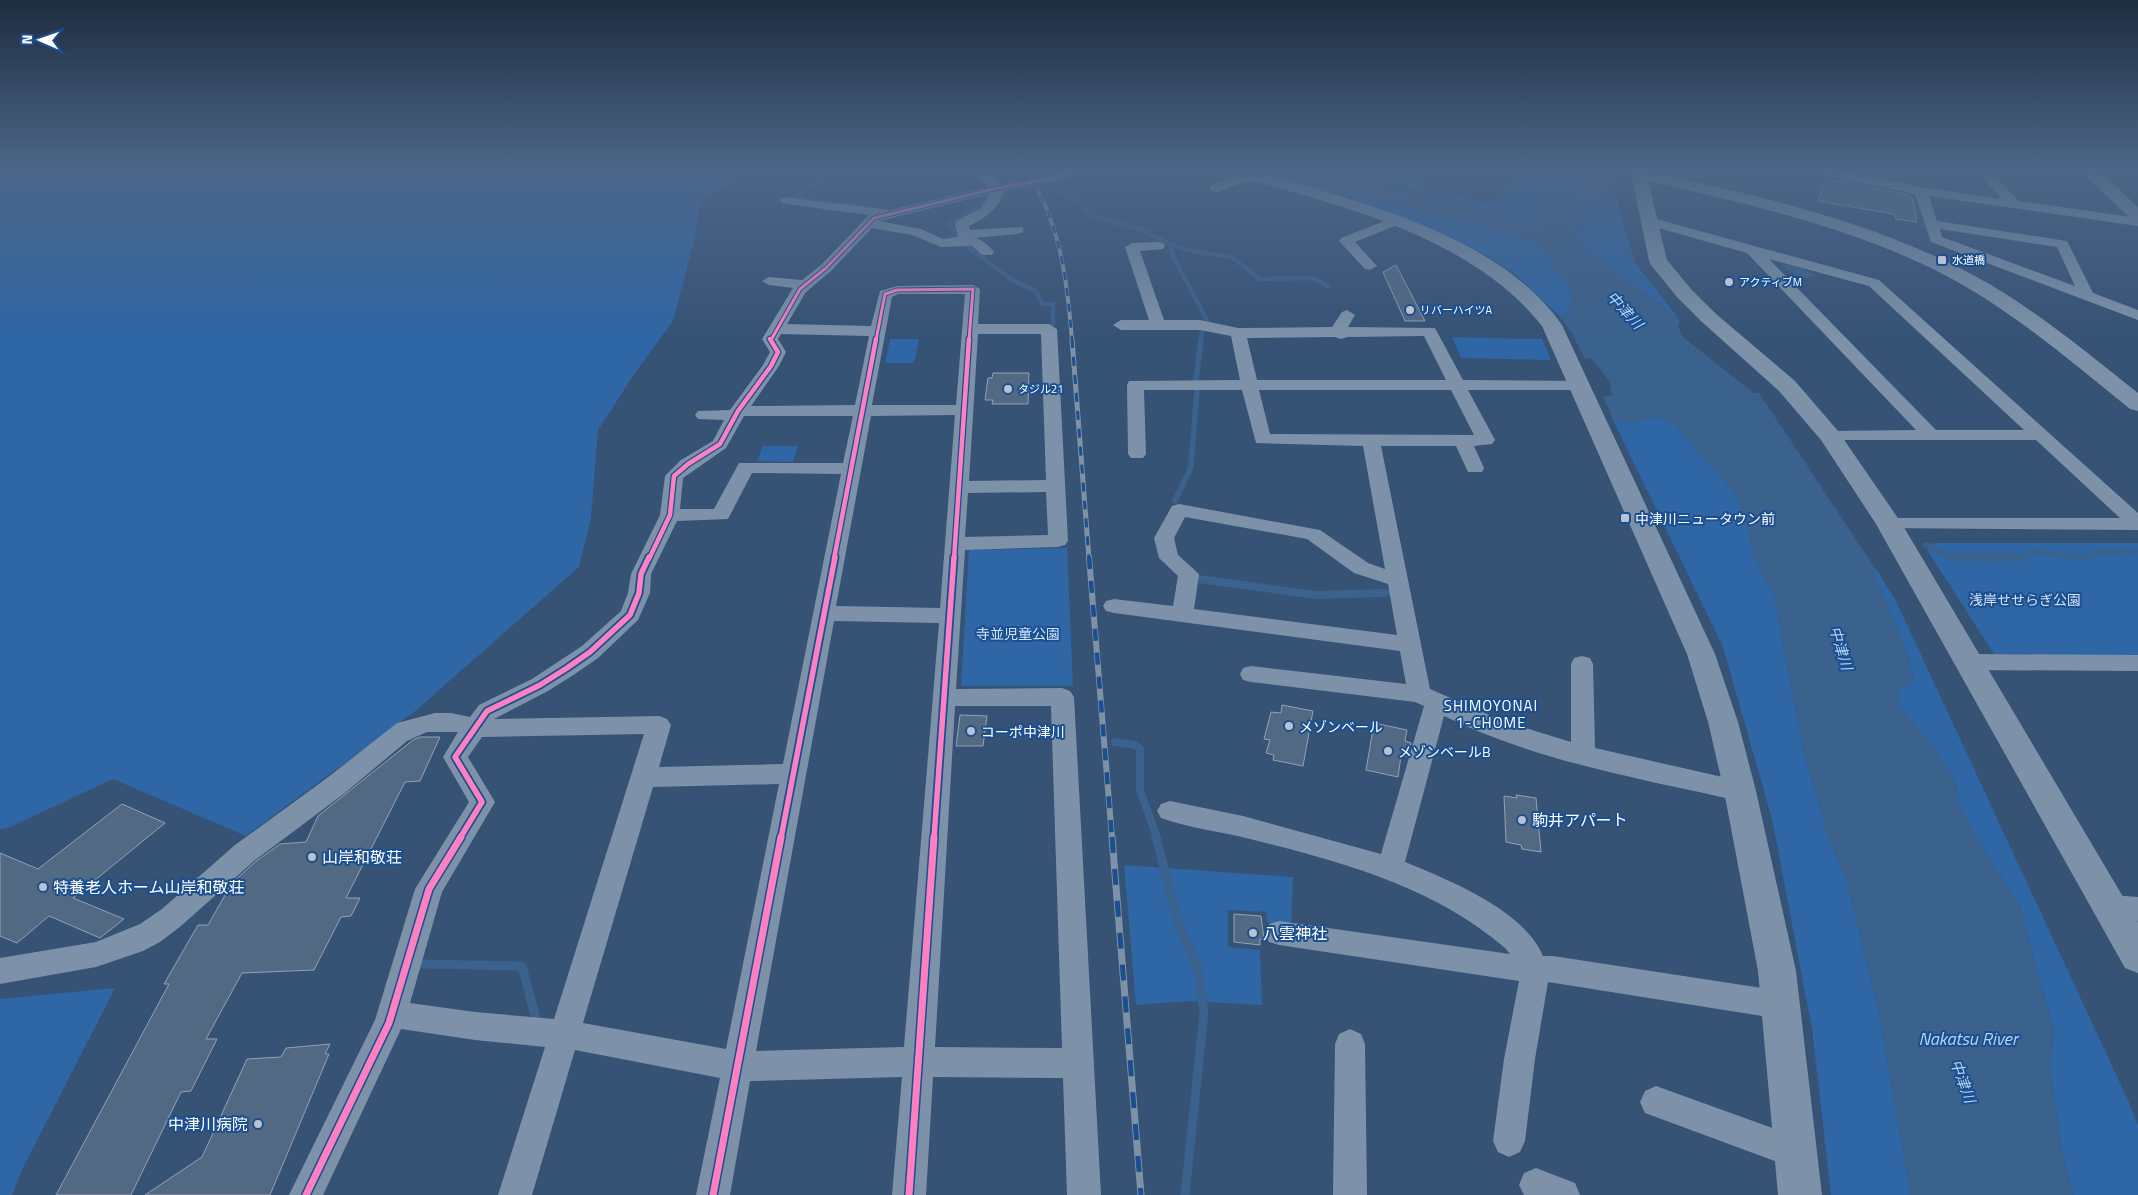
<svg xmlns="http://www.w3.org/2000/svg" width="2138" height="1195" viewBox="0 0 2138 1195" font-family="'Titillium Web','Noto Sans JP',sans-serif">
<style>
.green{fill:#2f66a5}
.water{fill:#3b618d}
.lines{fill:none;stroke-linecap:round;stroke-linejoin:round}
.stream-far3{stroke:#3b618d;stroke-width:4.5}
.stream-far2{stroke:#3b618d;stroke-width:5.5}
.stream-far1{stroke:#3b618d;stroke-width:8}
.stream{stroke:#3b618d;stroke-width:9}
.river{fill:#3b618d;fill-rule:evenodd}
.building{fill:#526984;stroke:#92a2b6}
.minor{fill:#7d92a8;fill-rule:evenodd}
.tertiary{fill:#7d92a8;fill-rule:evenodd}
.rail-far3-casing{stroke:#7e92a7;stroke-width:4}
.rail-far2-casing{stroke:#7e92a7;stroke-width:5}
.rail-far1-casing{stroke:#7e92a7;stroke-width:6}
.rail-casing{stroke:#7e92a7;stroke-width:7}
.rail-far3{stroke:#1b4f8f;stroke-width:2.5;stroke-dasharray:8;stroke-linecap:butt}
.rail-far2{stroke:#1b4f8f;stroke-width:3;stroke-dasharray:9;stroke-linecap:butt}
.rail-far1{stroke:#1b4f8f;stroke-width:4.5;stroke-dasharray:12;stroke-linecap:butt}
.rail{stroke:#1b4f8f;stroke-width:5;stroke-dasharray:16;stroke-linecap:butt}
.cycleway-far3-casing{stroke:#1b4f8f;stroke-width:5}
.cycleway-far2-casing{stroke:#1b4f8f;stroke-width:7}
.cycleway-far1-casing{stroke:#1b4f8f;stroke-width:9}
.cycleway-casing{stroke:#1b4f8f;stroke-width:10}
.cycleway-far3{stroke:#ff80c0;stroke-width:3}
.cycleway-far2{stroke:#ff80c0;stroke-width:4.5}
.cycleway-far1{stroke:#ff80c0;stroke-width:5.5}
.cycleway{stroke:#ff80c0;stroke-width:7}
.poi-dot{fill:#b9c2ce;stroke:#1b4f8f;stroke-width:2}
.labels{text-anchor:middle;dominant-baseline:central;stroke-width:4;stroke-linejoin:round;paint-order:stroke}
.far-poi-label{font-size:11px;fill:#fff;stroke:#1b4f8f;text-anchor:start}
.poi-label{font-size:14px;fill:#fff;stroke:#1b4f8f;text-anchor:start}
.park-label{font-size:14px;fill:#cfe3fa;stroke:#1b4f8f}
.water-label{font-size:15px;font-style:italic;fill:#b5d3f5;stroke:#1b4f8f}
.neighbourhood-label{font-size:15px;letter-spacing:1px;fill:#fff;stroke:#1b4f8f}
.near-poi-label{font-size:16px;fill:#fff;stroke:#1b4f8f;text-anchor:start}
.near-water-label{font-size:18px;font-style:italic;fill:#b5d3f5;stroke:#1b4f8f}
</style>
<rect width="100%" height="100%" fill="#365274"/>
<path class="green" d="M36 168H165L183 177 195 168H759L701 200 695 237 673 321 635 373 598 430 591 517 579 567 414 712 246 836 113 779 8 828 0 829V177L18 175Z
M1238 168H1252L1312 181 1484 223 1536 243 1552 259 1554 269 1566 278 1573 290 1570 313 1559 316 1515 274 1484 254 1448 236 1364 205Z
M1314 168H1405L1425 176 1417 184 1488 203 1512 181 1521 168H1596L1605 171 1597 183 1568 198 1552 201 1544 207 1539 218 1530 223 1408 189Z
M1609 190 1615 195 1635 263 1680 320C1668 310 1655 300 1643 291 1623 277 1582 258 1577 232L1582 231 1592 204Z
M1452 337 1542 339 1551 360 1461 358Z
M890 339H919L914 363H885Z
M1652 416 1671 422 1734 491 1749 531 1754 556 1774 595 1804 753 1828 835 1847 881 1878 1008 1911 1195H1831L1812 1029 1772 819 1723 647 1613 420 1636 423Z
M763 446H798L793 462 757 461Z
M1933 543H2138V656L1994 654 1927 550Z
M1067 548 1073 686H961L969 550Z
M1876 569 1896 601 2127 1098 2138 1125V1195H2073L2061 1147 2050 1070 2054 1031 2019 904 1982 847 1961 808 1954 779 1936 751 1899 706 1896 692 1914 681 1906 650 1873 573Z
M1124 865 1293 877 1291 925 1267 922 1266 912 1228 910V947L1260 950 1262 1005 1189 1001 1136 1005Z
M115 988 22 1170 12 1195H0V999Z"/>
<path class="water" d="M1609 168H1622L1614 176 1609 190 1592 204 1582 231 1577 232C1582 258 1623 277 1643 291 1655 300 1668 310 1680 320L1678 327 1684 338 1754 393H1759L1876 569 1873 573 1906 650 1914 681 1896 692 1899 706 1936 751 1954 779 1961 808 1982 847 2019 904 2054 1031 2050 1070 2061 1147 2073 1195H1911L1878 1008 1847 881 1828 835 1804 753 1774 595 1754 556 1749 531 1734 491 1671 422 1652 416 1636 423 1613 420 1603 396H1612L1610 382 1592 359 1584 358 1572 333 1559 316 1570 313C1575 273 1567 287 1548 260L1552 259 1536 243 1517 235 1539 218 1544 207 1552 201 1568 198 1597 183 1602 174Z
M1782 264 1802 268 1816 275C1804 283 1790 273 1782 264Z"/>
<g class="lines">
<path class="stream-far3" d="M838 168 793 198 883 209
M1034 168 1046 177
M1050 182 1051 186 1074 199 1096 217 1140 229 1170 244 1173 256 1208 322
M958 239 949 223 978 209 988 193
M964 244 1012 280 1036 291 1042 304H1053V324
M1170 244 1186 250 1231 257 1260 279 1313 278 1329 287
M1201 340 1202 330"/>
<path class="stream-far2" d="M1196 380 1201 339
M1175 501 1191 467 1197 390
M1926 545 1953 558 1959 559
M1983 559 2017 558 2034 552 2084 557 2099 552 2135 551"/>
<path class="stream-far1" d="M1952 557H2019
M1199 579 1315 595 1386 593
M1115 742 1135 745 1140 749V790L1157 838"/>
<path class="stream" d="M1156 837 1179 925 1198 969 1204 1012 1185 1195
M421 964 522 966 536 1019"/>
<path class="river" d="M1272 168H1316L1524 221 1564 227 1568 233 1564 239 1554 241 1524 237 1275 173Z"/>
</g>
<path class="building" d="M1825 179 1909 195 1913 200 1917 222 1896 219 1894 214 1818 201Z
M1396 265 1425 321H1405L1383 272Z
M993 373H1029L1028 404H992L993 400H985L988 378H992Z
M1282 705 1313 711 1303 766 1273 760 1274 755 1266 753 1270 740 1264 739 1271 712 1281 713Z
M960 715 987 716 983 746H956Z
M1374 723 1407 730 1405 741 1411 743 1408 756H1401L1398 777 1366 770Z
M420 737H440L420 781 405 782 346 898H360L351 916 341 917 314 970 242 973 206 1039H217L191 1091 181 1092 131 1195H56L169 984H164L198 925H208L232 883 255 862 280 844 306 842 318 816 413 740Z
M1516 795 1536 798 1541 852 1522 849 1521 845 1506 842 1504 796 1517 798Z
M122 804 165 823 73 898 124 919 100 938 49 916 17 943 0 936V853L38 869Z
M1234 914 1261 916 1264 939H1260V945L1234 942Z
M330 1044 325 1054H329L270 1195H145L202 1157 247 1059 281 1057 286 1048Z"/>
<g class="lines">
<path class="minor" d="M971 168H984L1000 184 1053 175 1069 168H1088L1060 181 1004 191C999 209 985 218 969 226L970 230 1022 227 1024 230 1022 233 1017 234 974 238C983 240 989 245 994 252L992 255H982L972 246 941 247 912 235 872 228 831 271 806 292 787 324 871 326 880 291 897 286 973 285 980 289 978 324H1049L1057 329 1068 541 1065 545 1058 547 965 550 956 689 1062 688 1070 691 1074 697 1101 1195H1067L1063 1078 933 1077 926 1195H892L902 1077 750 1081 730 1195H696L720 1078 575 1050 532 1195H498L545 1047 475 1040 401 1029 323 1195H289L375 1020 415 889 469 802 443 757 458 732H427L407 741 345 793 254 861 181 926 160 942 143 951 96 967 0 984V958L96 942 140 924 162 909 235 845 327 778 397 723 435 713H451L470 717 479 705 532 679 582 646 621 611 628 593 631 574 660 515 665 476 681 460 713 441 724 420 698 419 695 415 698 411 730 410 763 365 770 352 762 339 793 288 769 285 762 281 769 277 802 280 821 265 869 215 787 204 782 203 780 200 782 197 890 210 988 187ZM990 194 981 208 957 221 955 224 958 237 943 239 921 229 879 221ZM898 294H965L956 405H872L892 297ZM781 334 869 336 855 405 751 406 779 366 786 352 778 339ZM978 334H1041L1046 480 969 481ZM955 415 940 608 836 606 871 416ZM744 416H853L843 463H739L714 509H680L683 478 726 448ZM752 473 841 474 783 764 659 767 671 725 667 719 659 716 494 719 548 691 575 674 598 658 638 620 650 593 651 574 677 521 728 519ZM1046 492 1048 535 965 537 968 493ZM834 621 939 623 904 1047 756 1051ZM955 706H1051L1062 1048 935 1047ZM644 734 554 1019 475 1012 410 1003 442 892 495 802 468 757 482 737ZM779 784 726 1049 583 1023 653 787Z
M1799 168H1827L1921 187 2002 199 1975 168H1988L2019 201 2138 218V226L1929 196 1937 221 2067 241 2093 293 2138 310V320L1931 242 1915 194 1805 172ZM1940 229 2057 247 2075 286 1942 237Z
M2105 168H2138V175L2111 172Z
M1250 172 1256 176 1254 179 1215 193 1209 189 1210 186Z
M1649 217 1879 280 2138 513V530L1882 528 1879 524 1882 520 1889 518H2120L2036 440H1824L1821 436 1824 432 1830 431 1916 430 1747 253 1644 224 1642 221 1644 218ZM1769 259 1869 286 2024 430H1936Z
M1392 218 1397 219 1399 222 1397 225 1355 242 1377 266 1370 270 1365 269 1339 241 1341 238Z
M1158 242 1163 243 1165 246 1163 249 1140 251 1164 320H1200L1238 328 1332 327 1342 312 1347 310 1355 315 1348 327 1435 328 1463 380 1587 381 1589 385 1587 389 1581 390H1468L1495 440 1492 444 1474 446 1484 468 1482 472H1468L1456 446H1381L1430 689 1503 721 1571 742V664L1574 658 1582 656 1590 658 1593 664 1595 748 1740 781 1749 784 1753 791 1749 798 1740 801C1641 779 1536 761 1444 716L1405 862C1449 880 1524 910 1543 956H1553L1781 991 1791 995 1796 1005 1791 1015 1781 1019 1548 982 1535 1059 1525 1141 1520 1152 1509 1157 1498 1152 1493 1141 1504 1059 1519 981 1279 945 1269 942 1265 933 1269 924 1279 921 1510 954 1505 948C1432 885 1335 860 1242 837 1215 831 1187 827 1161 818L1157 811 1161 804 1170 801 1243 816 1381 854 1424 706 1415 702 1251 682 1243 680 1240 674 1243 668 1251 666 1406 684 1400 651 1114 613 1106 611 1103 606 1106 601 1114 599 1173 606 1178 576 1159 558 1154 538 1172 506 1179 504 1320 530 1368 563 1385 569 1363 446 1256 443 1242 390H1144L1146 454 1143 458H1131L1128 454 1127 385 1129 381 1240 380 1231 336 1200 330H1121L1113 325 1121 320H1149L1125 247 1132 243ZM1424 336 1446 380H1257L1247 338 1335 337 1341 339 1347 337ZM1259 390H1451L1474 435 1270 434ZM1185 517 1307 539 1354 573 1388 584 1397 635 1194 609 1199 574 1178 555 1174 538Z
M1969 654 2138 655V671L1969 670 1961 668 1958 662 1961 656Z
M2111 895 2138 897V921L2111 919 2101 915 2097 907 2101 899Z
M1350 1029 1361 1034 1365 1044 1367 1195H1333L1335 1044 1339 1034Z
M1656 1086 1808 1141 1812 1153 1808 1165 1796 1169 1645 1113 1640 1102 1645 1091Z
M1536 1168 1575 1183 1580 1195H1524L1519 1185 1524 1173Z"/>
<path class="tertiary" d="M1212 168C1251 168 1283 179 1320 190 1404 215 1510 250 1562 325L1715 654 1738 722 1756 791 1796 971 1822 1195H1778L1758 971 1724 791 1708 722 1687 654 1542 326C1469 233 1324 200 1214 171Z
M1605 168H1655L1652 172C1763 197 1875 222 1975 276 2034 308 2086 352 2138 393V411L2130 409C2076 365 2023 320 1963 285 1866 230 1756 206 1648 181L1667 260 1691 289 1715 313 1795 381 1838 431 1902 524 2138 922V973L2125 968 1876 524 1821 440 1779 391 1701 321 1677 297 1651 265 1649 261 1632 177 1607 171Z
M2078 168H2096L2138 207V221L2132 220Z"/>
<g class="rail-far3-casing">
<path id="rail-far3" d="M1025 168C1060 220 1067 279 1072 340"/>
</g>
<g class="rail-far2-casing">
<path id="rail-far2" d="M1072 339 1089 559"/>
</g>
<g class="rail-far1-casing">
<path id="rail-far1" d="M1089 557 1112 838"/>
</g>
<g class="rail-casing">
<path id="rail" d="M1112 837 1141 1195"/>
</g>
<use href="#rail-far3" class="rail-far3"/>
<use href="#rail-far2" class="rail-far2"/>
<use href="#rail-far1" class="rail-far1"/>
<use href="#rail" class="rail"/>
<g class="cycleway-far3-casing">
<path id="cycleway-far3" d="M771 340 800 289 826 268 874 218 998 188 1056 178 1082 168
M876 340 885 294 897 290 973 289 969 340"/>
</g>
<g class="cycleway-far2-casing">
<path id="cycleway-far2" d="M649 559 670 515 674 476 688 464 720 444 738 411 771 366 778 352 770 339
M834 559 876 339
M954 559 969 339"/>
</g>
<g class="cycleway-far1-casing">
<path id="cycleway-far1" d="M460 838 482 802 455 757 487 711 540 685 567 668 590 652 630 615 639 593 641 574 649 557
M781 838 835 557
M934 838 954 557"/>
</g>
<g class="cycleway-casing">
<path id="cycleway" d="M306 1195 389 1023 429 889 461 837
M713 1195 781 837
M909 1195 934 837"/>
</g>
<use href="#cycleway-far3" class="cycleway-far3"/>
<use href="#cycleway-far2" class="cycleway-far2"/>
<use href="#cycleway-far1" class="cycleway-far1"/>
<use href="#cycleway" class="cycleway"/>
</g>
<linearGradient id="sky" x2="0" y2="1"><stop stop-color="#1e2d40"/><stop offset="0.5" stop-color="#4c6688"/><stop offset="1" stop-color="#4c6688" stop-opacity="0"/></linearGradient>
<rect width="2138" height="336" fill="url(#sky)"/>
<g class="poi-dot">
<rect x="1937" y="255" width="10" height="10" rx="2.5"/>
<circle cx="1729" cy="282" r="5"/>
<circle cx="1410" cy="310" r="5"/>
<circle cx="1008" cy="389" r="5"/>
<rect x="1620" y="513" width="10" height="10" rx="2.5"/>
<circle cx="1289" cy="726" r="5"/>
<circle cx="971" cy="731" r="5"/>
<circle cx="1388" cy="751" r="5"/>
<circle cx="1522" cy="820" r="5"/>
<circle cx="312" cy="857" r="5"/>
<circle cx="43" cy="887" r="5"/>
<circle cx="1253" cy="933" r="5"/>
<circle cx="258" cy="1124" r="5"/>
</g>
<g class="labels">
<g class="far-poi-label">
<text x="1952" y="260">水道橋</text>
<text x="1739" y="282">アクティブM</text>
<text x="1420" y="310">リバーハイツA</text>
<text x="1018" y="389">タジル21</text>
</g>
<g class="poi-label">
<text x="1635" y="518">中津川ニュータウン前</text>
<text x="1299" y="726">メゾンベール</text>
<text x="981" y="731">コーポ中津川</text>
<text x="1398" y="751">メゾンベールB</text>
</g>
<g class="park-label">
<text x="2025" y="599">浅岸せせらぎ公園</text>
<text x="1018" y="633">寺並児童公園</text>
</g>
<g class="water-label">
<text transform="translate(1625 310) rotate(47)">中津川</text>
<text transform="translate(1841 648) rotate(73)">中津川</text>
<text transform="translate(1963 1081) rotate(70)">中津川</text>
</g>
<g class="neighbourhood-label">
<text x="1491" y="705">SHIMOYONAI<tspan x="1491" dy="17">1-CHOME</tspan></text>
</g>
<g class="near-poi-label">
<text x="1532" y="820">駒井アパート</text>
<text x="322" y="857">山岸和敬荘</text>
<text x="53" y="887">特養老人ホーム山岸和敬荘</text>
<text x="1263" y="933">八雲神社</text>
<text x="248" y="1124" text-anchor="end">中津川病院</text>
</g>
<g class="near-water-label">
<text x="1968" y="1038">Nakatsu River</text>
</g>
</g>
<g transform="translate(40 40) rotate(272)" stroke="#1b4f8f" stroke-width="4" paint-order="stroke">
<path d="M0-4L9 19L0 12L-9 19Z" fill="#ffffff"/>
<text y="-8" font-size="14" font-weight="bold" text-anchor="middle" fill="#ffffff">N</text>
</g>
</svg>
